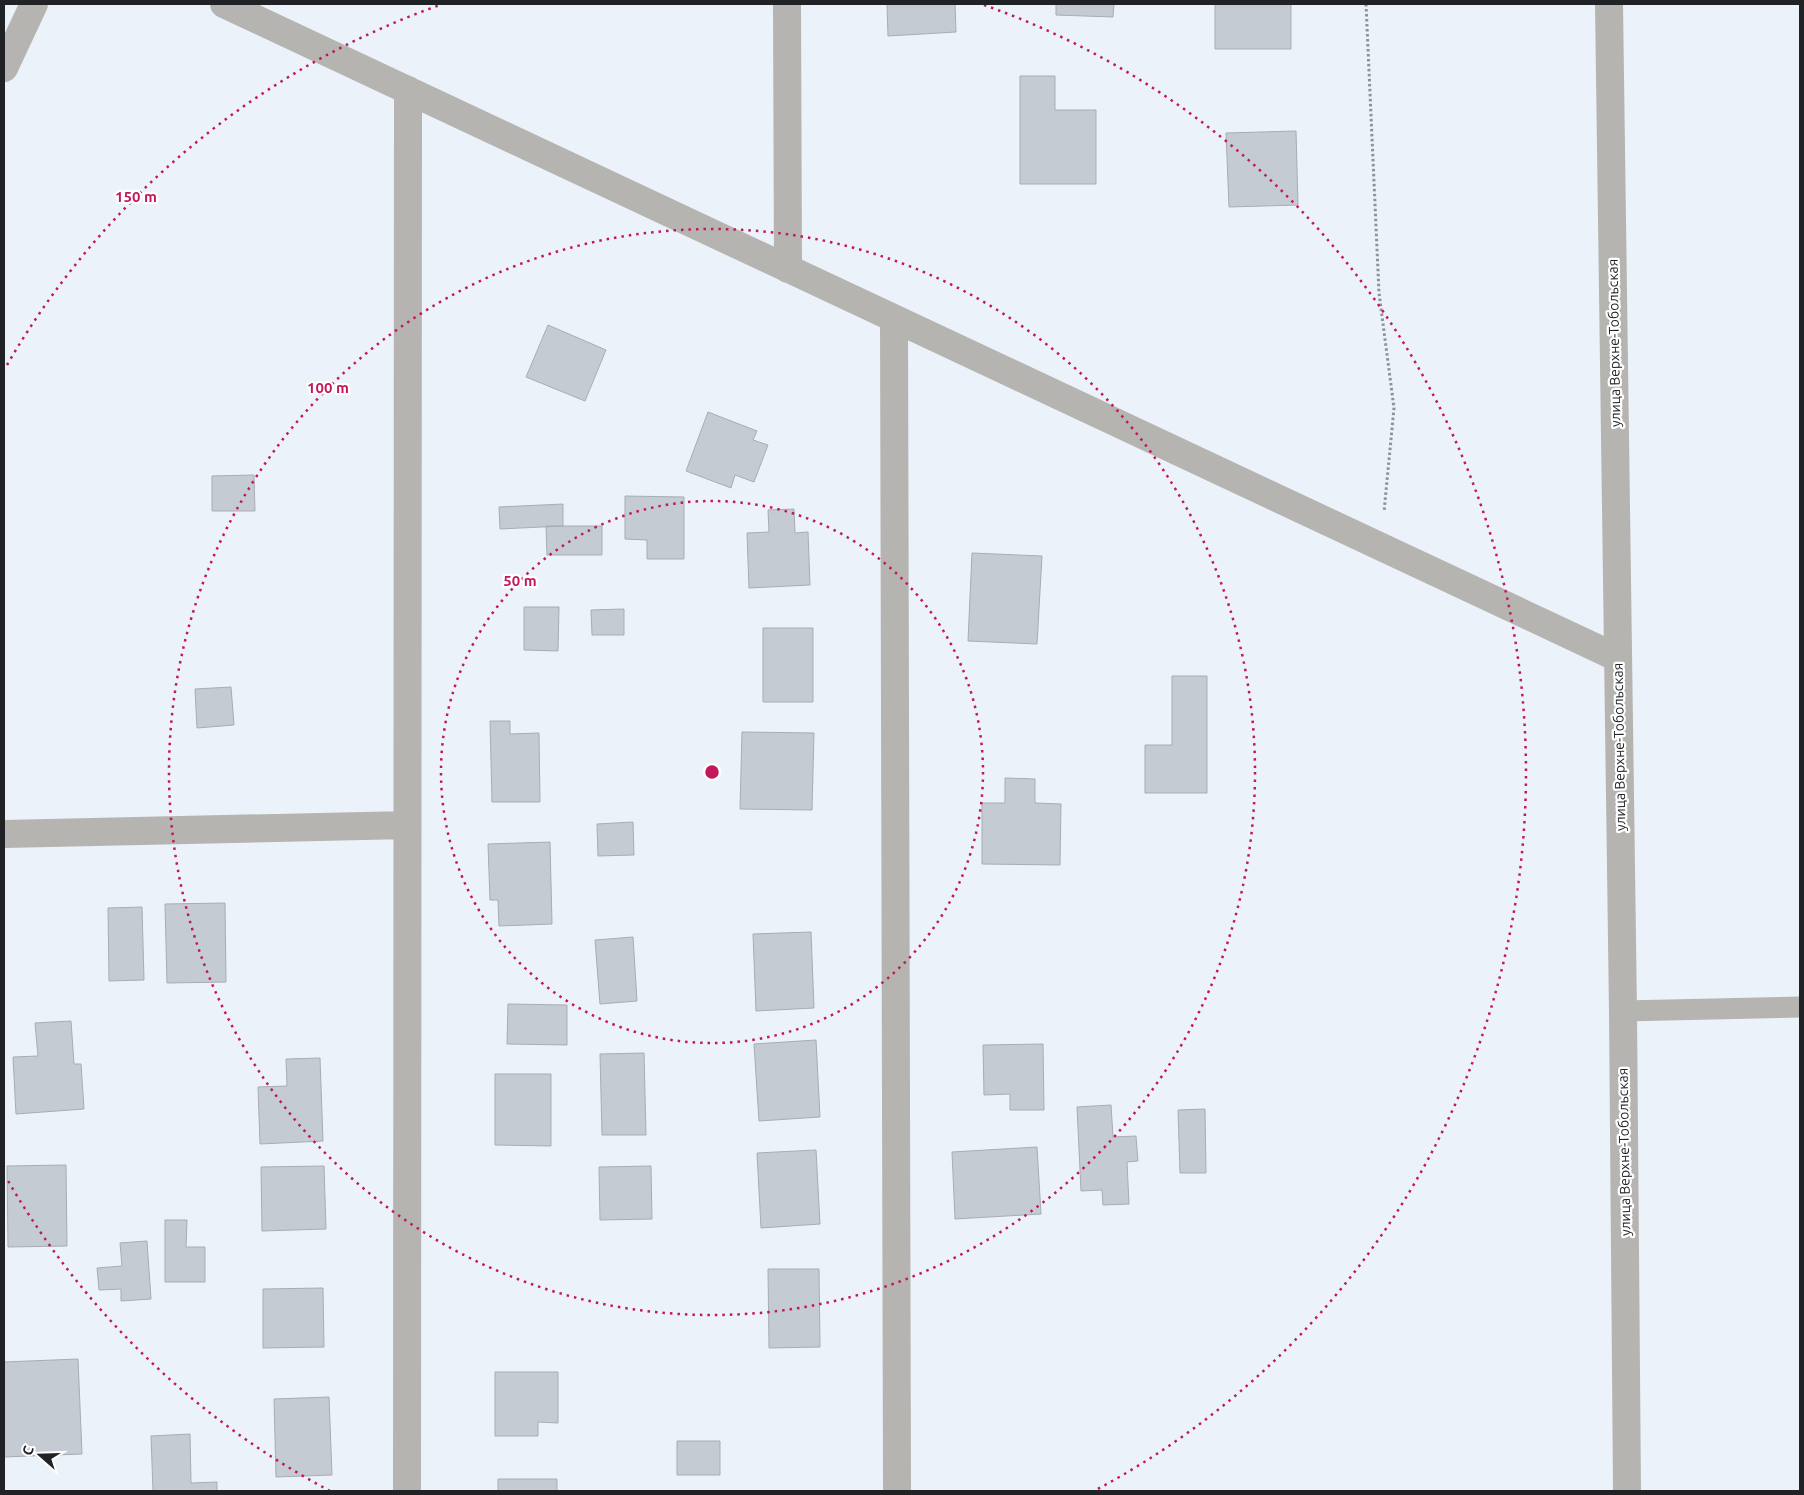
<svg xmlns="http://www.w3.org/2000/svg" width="1804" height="1495" viewBox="0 0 1804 1495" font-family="Ubuntu,sans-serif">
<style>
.building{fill:#c5cbd2;stroke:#a8adb4}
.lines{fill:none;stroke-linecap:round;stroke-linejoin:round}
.path{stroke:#8e9297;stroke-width:3;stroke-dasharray:2.5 2.5;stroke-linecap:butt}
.service{stroke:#b5b4b0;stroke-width:21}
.minor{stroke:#b5b4b0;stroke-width:28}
.tertiary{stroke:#b5b4b0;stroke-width:28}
.ring{fill:none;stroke:#c2185b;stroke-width:2.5;stroke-dasharray:2.5 5}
.labels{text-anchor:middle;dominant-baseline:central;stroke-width:4.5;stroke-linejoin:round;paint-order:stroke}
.street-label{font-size:14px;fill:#202225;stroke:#fff}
.centre{fill:#c2185b;stroke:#fff;stroke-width:2.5}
.ring-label{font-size:15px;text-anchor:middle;font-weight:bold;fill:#c2185b;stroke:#fff;stroke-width:4.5;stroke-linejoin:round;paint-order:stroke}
</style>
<rect width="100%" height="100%" fill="#ecf2f9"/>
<path class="building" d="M887 4H955L956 32 888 36Z
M1056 4H1114L1113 17 1056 15Z
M1215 4H1291V49H1215Z
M1020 76H1055V110H1096V184H1020Z
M1296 131 1298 205 1229 207 1226 133Z
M548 325 606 350 585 401 526 377Z
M708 412 757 431 753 440 768 445 754 482 735 475 731 488 686 471Z
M254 475 255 511H212V476Z
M625 496 684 497V559H647V540L625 539Z
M563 504V526L500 529 499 507Z
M794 509 795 533 808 532 810 585 749 588 747 533 769 532 768 510Z
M546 526H602V555H547Z
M972 553 1042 556 1037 644 968 641Z
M524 607H559L558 651 524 650Z
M624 609V635H592L591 610Z
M763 628H813V702H763Z
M1172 676H1207V793H1145V745H1172Z
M231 687 234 725 197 728 195 689Z
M490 721H510V734L539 733 540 802H492Z
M742 732 814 733 812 810 740 809Z
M1005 778 1035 779V803L1061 804 1060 865 982 864V803H1005Z
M633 822 634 855 598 856 597 824Z
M550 842 552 924 499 926 498 900H490L488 844Z
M225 903 226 982 167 983 165 904Z
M142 907 144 980 109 981 108 908Z
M811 932 814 1008 756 1011 753 934Z
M633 937 637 1001 600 1004 595 940Z
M508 1004 567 1005V1045L507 1044Z
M71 1021 74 1064H81L84 1109 16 1114 13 1057 38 1056 35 1023Z
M816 1040 820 1117 759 1121 754 1044Z
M1043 1044 1044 1110H1010V1094L984 1095 983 1045Z
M644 1053 646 1135H602L600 1054Z
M320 1058 323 1141 260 1144 258 1087 287 1086 286 1059Z
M495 1074H551V1146L495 1145Z
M1111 1105 1113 1137 1136 1136 1138 1161 1127 1162 1129 1204 1103 1205 1102 1190 1081 1191 1077 1107Z
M1205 1109 1206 1173H1180L1178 1110Z
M1037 1147 1041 1214 955 1219 952 1152Z
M816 1150 820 1224 761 1228 757 1153Z
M66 1165 67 1246 8 1247 7 1166Z
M324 1166 326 1229 262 1231 261 1167Z
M651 1166 652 1219 600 1220 599 1167Z
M165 1220H187L186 1247H205V1282H165Z
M147 1241 151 1299 121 1301V1289L99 1290 97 1268 122 1266 120 1243Z
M768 1269H819L820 1347 769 1348Z
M323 1288 324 1347 263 1348V1289Z
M78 1359 82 1454 4 1457V1362Z
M495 1372H558V1423L538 1422V1436H495Z
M329 1397 332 1475 276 1477 274 1399Z
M190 1434 191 1483 217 1482V1491H153L151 1436Z
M677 1441H720V1475H677Z
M498 1479H557V1491H498Z"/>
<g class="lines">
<path class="path" d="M1366 4 1379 293 1394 408 1384 512"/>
<path class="service" d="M1623 1011 1800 1007"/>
<path class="minor" d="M224 4 1618 658
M787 4 788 269
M4 68 34 4
M894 319 897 1491
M4 834 407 825
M407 1491 408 90"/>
<path class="tertiary" d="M1609 4 1623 1011 1627 1491"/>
</g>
<g class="ring">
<circle cx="712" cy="772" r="271"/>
<circle cx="712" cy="772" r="543"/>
<path d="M330 1491A814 814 0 0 1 7 1179M7 365A814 814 0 0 1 440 5M984 5A814 814 0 0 1 1094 1491"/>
</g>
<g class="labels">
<g class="street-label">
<text transform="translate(1614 343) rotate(-91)">улица Верхне-Тобольская</text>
<text transform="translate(1619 747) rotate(-91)">улица Верхне-Тобольская</text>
<text transform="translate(1624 1152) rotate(-91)">улица Верхне-Тобольская</text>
</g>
</g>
<circle cx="712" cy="772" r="8" class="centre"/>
<g class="ring-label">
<text x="136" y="202">150 m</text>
<text x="328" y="393">100 m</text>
<text x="520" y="586">50 m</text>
</g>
<rect width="1804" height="1495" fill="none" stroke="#202225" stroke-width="10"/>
<g transform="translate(40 1455) rotate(290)" stroke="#ffffff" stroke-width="4" paint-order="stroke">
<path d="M0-4L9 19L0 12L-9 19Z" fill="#202225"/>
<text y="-8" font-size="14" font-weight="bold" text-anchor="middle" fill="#202225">С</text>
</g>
</svg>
